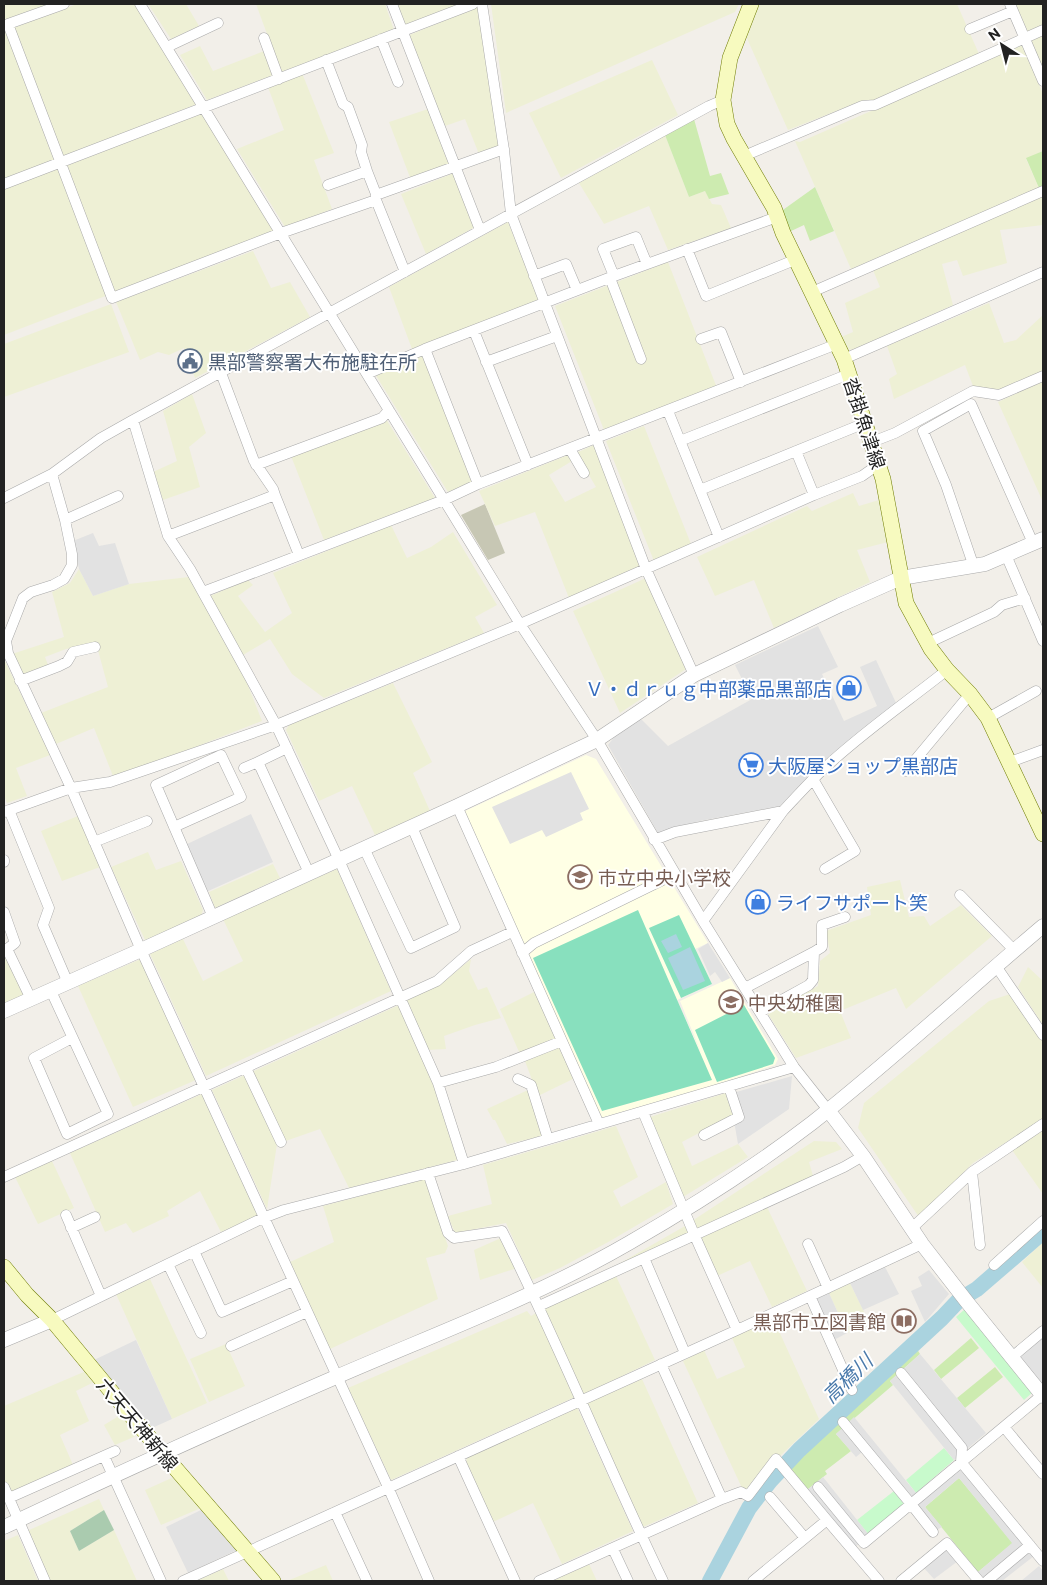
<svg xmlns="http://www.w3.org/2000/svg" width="1047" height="1585" viewBox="0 0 1047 1585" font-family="Commissioner,'Noto Sans JP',sans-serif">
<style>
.education{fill:#ffffe5}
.construction{fill:#c7c7b4}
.farmland{fill:#eef0d5}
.grass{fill:#cdebb0}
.cemetery{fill:#aacbaf}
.park{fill:#c8facc}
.pitch{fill:#88e0be}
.parking{fill:#e2e2e2}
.water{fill:#aad3df}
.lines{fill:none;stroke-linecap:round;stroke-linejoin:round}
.river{stroke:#aad3df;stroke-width:16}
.minor-casing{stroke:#a9a9a9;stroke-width:11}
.tertiary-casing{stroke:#a9a9a9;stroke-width:15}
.secondary-casing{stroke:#707d05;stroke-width:16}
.minor{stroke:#fff;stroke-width:10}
.tertiary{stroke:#fff;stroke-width:14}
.secondary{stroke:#f7fabf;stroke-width:15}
.labels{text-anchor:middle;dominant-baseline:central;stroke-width:4;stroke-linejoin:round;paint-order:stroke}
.service-label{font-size:19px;fill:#4e5e75;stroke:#fff;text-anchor:start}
.street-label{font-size:19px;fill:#222;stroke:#fff}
.shop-label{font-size:19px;fill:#366cbe;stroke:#fff;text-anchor:start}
.education-label{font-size:19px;fill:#785e54;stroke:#fff;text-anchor:start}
.water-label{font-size:20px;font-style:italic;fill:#4a7aab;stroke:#fff}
</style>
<rect width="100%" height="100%" fill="#f2efe9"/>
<path class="education" d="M586 755 596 759 708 943 695 949 712 984 677 1000 702 1055 680 1001 730 978 778 1059 775 1065 715 1085 600 1118 463 812Z"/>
<path class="construction" d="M485 504 505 553 488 560 461 515Z"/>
<path class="farmland" d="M4 4H56L4 23Z
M77 4H135L197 104 62 157 13 28Z
M148 4H186L199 26 171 39Z
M256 4H385L394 30 281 72Z
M395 4H464L404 27Z
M491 4H739L735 12 506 113Z
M756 4H957L979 54 875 100H864L788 130 745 34Z
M1015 4H1043V26L1028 33Z
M480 6 499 146 479 154 465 119 442 127 407 36Z
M6 32 54 160 4 179V33Z
M1043 35V73L1030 40Z
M1022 45 1043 94V151L1026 159 1039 188 851 269 795 141 800 142Z
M200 46 213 71 264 51 273 75 207 100 180 55Z
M652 60 678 115 561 178 529 113Z
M302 73 334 153 314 160 332 209 285 227 237 149 284 130 268 87Z
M428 109 449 165 411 180 389 122Z
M201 113 275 232 114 292 66 166Z
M665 135 689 197 705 191 712 204 721 205 731 228 668 250 649 206 604 224 579 183Z
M59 167 108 295 4 335V188Z
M454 173 475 227 426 254 401 194Z
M1043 196V225L1000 230 1007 263 963 276 957 260 942 264 953 305 853 350 844 348 839 338 853 332 845 303 880 287 873 270Z
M508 222 539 300 412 349 389 287Z
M253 251 271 288 290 282 310 317 195 378 184 348 169 355 158 352 140 360 116 302Z
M668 262 717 388 604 430 555 306Z
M989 303 1004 343 1016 340 1043 315V371L1000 390 973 386 965 365 894 399 889 379 897 374 887 346Z
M111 304 129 352 4 397V344Z
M423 355 473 482 448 492 375 374Z
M1043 381V502L998 402Z
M192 394 206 433 189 447 200 487 163 500 153 472 177 461 163 411Z
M386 419 435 498 324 540 291 456Z
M644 426 691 544 654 561 606 441Z
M594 445 642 567 569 598 535 512 495 526 479 491 568 455 572 461 549 475 565 502 596 487 576 453Z
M853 493 859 506 879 500 888 542 857 550 870 582 774 628 754 580 715 596 697 557 807 506 812 511Z
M391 525 407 558 431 547 453 532 497 605 475 617 484 633 324 698 292 674 270 639 243 655 210 596 248 580 253 585 238 596 265 632 292 613 273 573Z
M79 569 93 596 129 584 189 577 243 673 262 721 157 762 113 776 94 728 56 744 41 713 108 687 96 643 66 649 45 657 48 665 23 678 12 654 64 637 52 592 70 583Z
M646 578 686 669 620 713 573 611Z
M4 659 50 755 16 768 27 796 7 803 4 796Z
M393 683 432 762 413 773 430 811 375 835 352 786 319 801 286 730 289 725Z
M78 816 100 867 62 881 41 831Z
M148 852 156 870 181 861 203 910 201 916 145 940 111 867Z
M273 864 280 878 215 908 209 892Z
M337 869 391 991 206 1076 150 954 183 939 203 981 243 961 223 919Z
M900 880 909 917 924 916 930 926 961 905 992 936 906 1009 896 988 840 1011 851 1038 796 1058 768 1014 818 986 820 961 830 953 826 931 871 915 867 887Z
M7 957 24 996 4 1005V958Z
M141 959 196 1080 133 1107 78 986Z
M471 959 469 971 478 990 487 987 501 1018 475 1025 444 1036 446 1049 427 1050 406 1001 442 983Z
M1028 967 1043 981V1025L1018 987Z
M534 992 558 1040 520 1054 500 1009Z
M1010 994 1043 1041V1119L973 1163 919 1217 858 1128 864 1103 989 1001Z
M399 1005 433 1084 457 1160 349 1188 320 1129 277 1144 267 1209 212 1090Z
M559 1046 575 1078 538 1096 525 1061Z
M528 1090 543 1136 507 1144 495 1120H493L487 1109Z
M726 1093 733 1115 682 1142 692 1166 738 1144 748 1157 683 1197 650 1117Z
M202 1094 258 1216 221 1232 200 1191 167 1211 169 1216 133 1233 126 1223 105 1232 70 1153Z
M616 1126 638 1177 613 1191 621 1207 666 1182 673 1204 610 1241 560 1268 532 1280 506 1223 455 1233 448 1216 492 1204 483 1165Z
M1043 1130V1194L1012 1150Z
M814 1141 836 1142 842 1149 809 1162 813 1176 696 1230 692 1221Z
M52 1161 74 1208 38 1224 15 1177Z
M425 1179 448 1246 445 1253 426 1258 438 1299 330 1349 290 1262 334 1242 323 1206Z
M767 1207 807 1291 772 1307 750 1261 717 1276 699 1237Z
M685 1226 689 1234 610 1269Z
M501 1238 517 1268 480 1280 474 1250Z
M1043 1242V1288L1022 1262Z
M616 1276 655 1360 583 1395 544 1309Z
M150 1279 207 1403 172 1419 116 1294Z
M850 1283 869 1322 847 1333 829 1293Z
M527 1311 531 1316 536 1313 575 1397 391 1480 348 1388Z
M773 1318 819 1419 780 1456 747 1492 742 1488 683 1361 704 1350 717 1379 745 1367 732 1338Z
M226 1344 245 1386 209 1402 190 1359Z
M86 1371 96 1381 76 1391 89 1421 60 1435 73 1465 9 1493 4 1481V1406Z
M642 1379 698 1503 643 1527 587 1403Z
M577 1407 633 1531 562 1564 533 1503 493 1522 466 1463 467 1458Z
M122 1414 138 1432 136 1436 115 1445 104 1425Z
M176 1476 201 1508 161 1525 145 1490Z
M99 1499 104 1510 70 1531 79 1551 114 1530 137 1581H50L27 1531Z
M18 1535 38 1581H4V1541Z
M589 1564 597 1581H552Z
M326 1565 333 1581H287Z
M223 1569 229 1581H196Z"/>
<path class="grass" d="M694 119 710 176 721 173 729 194 709 199 705 191 689 197 665 135Z
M1043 151V186L1039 188 1026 158Z
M815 187 834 231 810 241 804 225 789 232 780 212Z
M971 1338 979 1348 941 1379 934 1370Z
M917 1349 920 1354 890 1381 893 1385 836 1434 851 1451 825 1471 827 1474 807 1490 789 1469Z
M995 1367 1003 1377 965 1408 957 1398Z
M959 1478 1013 1543 978 1572 925 1507Z"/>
<path class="cemetery" d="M104 1510 114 1530 79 1551 70 1531Z"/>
<path class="park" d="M965 1309 1033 1392 1024 1400 956 1317Z
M944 1448 954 1460 916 1493 906 1480Z
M894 1491 904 1504 869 1535 857 1520Z"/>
<path class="pitch" d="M638 910 712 1080 602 1111 533 958Z
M679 915 712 984 681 998 649 928Z
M744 1005 775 1058 773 1064 717 1082 695 1030Z"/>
<path class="parking" d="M93 533 99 546 115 543 129 584 93 596 79 569 73 541Z
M818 626 838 667 822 674 844 721 877 706 860 667 876 660 897 705 865 727 831 755 803 782 780 806 700 821 658 833 608 745 615 736 641 719 668 746 752 699 735 665Z
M571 772 589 809 580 813 583 820 546 837 542 830 510 844 492 807Z
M251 814 273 862 206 892 185 845Z
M708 943 730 978 722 982 715 972 710 976 698 949Z
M792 1076 789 1109 738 1144 733 1115 726 1095Z
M885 1267 899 1294 863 1310 850 1283Z
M929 1270 949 1294 925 1322 911 1291 922 1286 918 1277Z
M829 1293 847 1333 834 1340 813 1300Z
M1041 1338 1043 1340V1386L1019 1357Z
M136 1340 172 1419 152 1428 94 1360Z
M920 1354 986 1433 954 1460 890 1381Z
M854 1417 916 1493 904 1504 862 1452 856 1457 836 1434Z
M961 1468 1034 1556 1002 1581H987L978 1572 1012 1543 959 1478 925 1507 942 1527 935 1531 915 1505Z
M823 1477 869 1535 854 1548 807 1490Z
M203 1509 239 1549 188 1573 166 1527Z
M946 1546 958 1561 934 1579 923 1567Z
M1039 1566 1043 1571V1581H1021Z"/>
<path class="water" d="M676 934 682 947 668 953 661 941Z
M690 947 705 981 683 990 668 958Z"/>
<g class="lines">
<path class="river" d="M710 1581 749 1508 770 1481 799 1450 942 1318 959 1300 977 1289 1043 1232"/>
<g class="minor-casing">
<path id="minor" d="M64 4 8 24 112 298 281 233 376 200
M140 4 520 624 597 740 703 921 794 1067 828 1110
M392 4 480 230
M482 4 504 150 511 214 646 569 694 675
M1010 4 1043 81
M970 29 1013 11
M264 38 279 79
M381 39 398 82
M167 47 218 23
M326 60 343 104 348 107 362 145 361 152 367 171
M744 156 862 106 875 105 1043 30
M4 184 473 4
M328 185 367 171 376 194V200L405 272
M376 195 504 149
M687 249 706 296 797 259
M534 276 566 264 577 290
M614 276 603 249 636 237 647 264
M610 278 641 359
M812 292 1043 191
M474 331 528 465
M701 339 721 332 741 382
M425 349 614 276 777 217
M844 359 1043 272
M486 362 557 336
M221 373 254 461 273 489 275 495
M367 374 425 349 478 484
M668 411 719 537
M133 420 168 536 190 569 276 725 339 860 438 1083 464 1164
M680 441 849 374
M872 442 895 433 973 391 999 395 1043 376
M570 449 584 473
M796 451 814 495
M256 465 382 418 389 410
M52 474 65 520 72 554V565L64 579 53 585 31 592 23 598 6 641 8 653 71 788 141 950 388 1487 429 1581
M700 490 865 423
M4 498 52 474 101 438 133 420 709 106 723 100
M65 520 118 496
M168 536 275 495 299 555
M1006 555 1043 641
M974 567 946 485 923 431 971 404 1033 543
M203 592 444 500 478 484 837 344
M928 643 994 612 1002 605 1025 598
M20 681 59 666 67 662 73 652 95 647
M988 718 1036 691
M258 762 287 748
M1010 762 1043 750
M244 768 258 762 309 873
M906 771 970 694
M813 779 855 851 825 869
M457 806 599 1124
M9 810 49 908 43 925 68 983
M4 812 71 788 110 782 276 725 520 624 814 495 862 476 879 464
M174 827 241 797 221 755 156 785 213 917
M654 840 675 832 783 811
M94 842 147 821
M364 848 411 948 455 927 412 827
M4 860V862
M960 895 1014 950
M4 912 15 943 7 949
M703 921 783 811C798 795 813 778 829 764 866 730 908 701 947 670
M4 951 7 949 31 999
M814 952 822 947V925L845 917
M522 953 534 943 675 874
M996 966 1043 1035
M745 988 814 952 813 980 809 985 760 1012
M51 991 108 1114 67 1134 34 1058 72 1038
M246 1068 281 1142
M518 1079 531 1085 548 1139
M438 1083 496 1067 562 1041
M643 1112 694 1234 737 1330
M704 1135 739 1117 729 1087
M972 1172 980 1245
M428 1173 448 1233 454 1238 502 1231C560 1346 607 1465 663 1581
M4 1177 437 981 471 951 512 932
M66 1215 101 1296
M71 1228 95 1217
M912 1228 972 1172 1043 1124
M808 1244 828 1288
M194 1251 222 1312 293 1281
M644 1258 685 1353
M168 1264 201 1333
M994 1265 1043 1221
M810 1296 852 1390
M539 1306 844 1167 863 1156
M52 1320 263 1218 284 1210 464 1164 794 1067
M231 1346 307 1312
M1012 1357 1043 1331
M661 1364 722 1499
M901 1373 962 1448 961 1462 1043 1561
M843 1422 911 1504 1042 1395
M1004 1427 1043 1474
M104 1456 161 1581
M458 1456 515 1581
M4 1487 45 1581
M818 1487 864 1543 911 1504 933 1532
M770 1497 805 1538
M9 1498 115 1451
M335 1512 367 1581
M613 1549 628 1581
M183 1581 737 1330 922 1244
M539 1581 722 1499 741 1492 748 1496 776 1459 827 1520
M753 1581 827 1520 879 1581
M901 1581 947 1543 979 1581
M987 1581 1030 1545"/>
</g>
<g class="tertiary-casing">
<path id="tertiary" d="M4 1011 141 950 457 806 597 740 694 675 840 605 901 578 985 564 1043 539
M828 1110 863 1156 922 1244 967 1302 1043 1396
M4 1340 52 1320
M4 1527C114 1475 225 1425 336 1377 435 1334 536 1297 629 1243 690 1208 756 1166 812 1123 892 1060 966 991 1043 926"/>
</g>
<g class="secondary-casing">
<path id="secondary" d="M751 4 730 58 723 100 727 124 734 139 774 208 783 233 844 359 883 479 906 603 931 649 947 670 970 694 988 718 1043 834
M4 1267 27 1295 52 1320 163 1454 273 1581"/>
</g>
<use href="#minor" class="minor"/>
<use href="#tertiary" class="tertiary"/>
<use href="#secondary" class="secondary"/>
</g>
<defs>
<g id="civic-ring" transform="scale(1.25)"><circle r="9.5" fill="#fff" stroke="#5c6f8a" stroke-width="1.5"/><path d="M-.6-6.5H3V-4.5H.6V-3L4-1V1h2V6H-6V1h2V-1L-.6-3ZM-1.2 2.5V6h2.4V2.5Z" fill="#5c6f8a"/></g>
<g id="shop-ring" transform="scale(1.25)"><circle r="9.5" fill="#fff" stroke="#3f7fe0" stroke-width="1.5"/><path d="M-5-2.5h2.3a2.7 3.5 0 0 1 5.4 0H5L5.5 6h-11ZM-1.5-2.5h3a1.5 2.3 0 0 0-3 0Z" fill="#3f7fe0"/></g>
<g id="supermarket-ring" transform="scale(1.25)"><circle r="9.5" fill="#fff" stroke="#3f7fe0" stroke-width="1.5"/><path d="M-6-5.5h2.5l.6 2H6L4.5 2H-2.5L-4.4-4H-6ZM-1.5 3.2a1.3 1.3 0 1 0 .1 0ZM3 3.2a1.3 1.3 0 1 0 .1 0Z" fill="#3f7fe0"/></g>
<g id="school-ring" transform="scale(1.25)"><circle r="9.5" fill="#fff" stroke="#8d6e63" stroke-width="1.5"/><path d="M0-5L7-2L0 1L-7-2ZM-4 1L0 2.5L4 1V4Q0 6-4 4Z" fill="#8d6e63"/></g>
<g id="library-ring" transform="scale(1.25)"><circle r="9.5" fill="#fff" stroke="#8d6e63" stroke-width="1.5"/><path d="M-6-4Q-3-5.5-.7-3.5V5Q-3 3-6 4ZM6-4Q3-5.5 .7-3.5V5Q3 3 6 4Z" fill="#8d6e63"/></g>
</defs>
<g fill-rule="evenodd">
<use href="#civic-ring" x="190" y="361"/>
<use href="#shop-ring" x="849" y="688"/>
<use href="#supermarket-ring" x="751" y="765"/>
<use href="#school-ring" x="580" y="877"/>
<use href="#shop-ring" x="758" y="902"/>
<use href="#school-ring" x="731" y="1002"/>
<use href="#library-ring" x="904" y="1321"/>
</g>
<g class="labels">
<g class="service-label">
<text x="208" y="361">黒部警察署大布施駐在所</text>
</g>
<g class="street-label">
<text transform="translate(865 423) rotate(72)">沓掛魚津線</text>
<text transform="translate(138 1424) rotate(50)">六天天神新線</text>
</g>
<g class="shop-label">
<text x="832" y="688" text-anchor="end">Ｖ・ｄｒｕｇ中部薬品黒部店</text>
<text x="768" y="765">大阪屋ショップ黒部店</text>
<text x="776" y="902">ライフサポート笑</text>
</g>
<g class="education-label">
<text x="598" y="877">市立中央小学校</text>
<text x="748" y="1002">中央幼稚園</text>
<text x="886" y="1321" text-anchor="end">黒部市立図書館</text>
</g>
<g class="water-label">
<text transform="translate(847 1378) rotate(-44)">高橋川</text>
</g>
</g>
<rect width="1047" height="1585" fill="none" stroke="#222222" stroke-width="10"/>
<g transform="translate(1002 45) rotate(324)" stroke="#ffffff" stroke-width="4" paint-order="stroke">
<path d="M0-4L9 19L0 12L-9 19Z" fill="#222222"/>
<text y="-8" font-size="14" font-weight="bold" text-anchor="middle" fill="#222222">N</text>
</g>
</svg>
